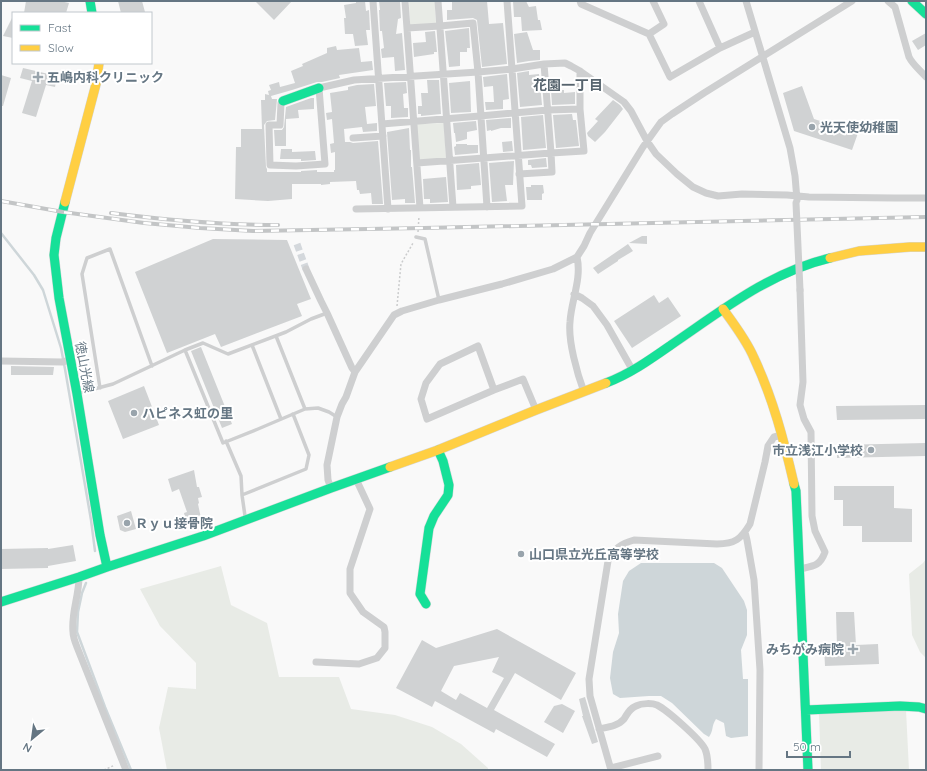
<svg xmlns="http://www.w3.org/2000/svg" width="927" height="771" viewBox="0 0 927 771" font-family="Quicksand,'Noto Sans JP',sans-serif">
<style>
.green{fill:#e8ebe6}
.water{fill:#ced6d9}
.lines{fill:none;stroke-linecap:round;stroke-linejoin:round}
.stream{stroke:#ced6d9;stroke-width:2.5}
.building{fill:#d0d2d3;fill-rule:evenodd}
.street-tunnel{stroke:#d4d8dc;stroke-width:7;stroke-dasharray:7 3.5;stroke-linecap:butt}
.fast-casing{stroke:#d5d6d7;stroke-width:10}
.slow-casing{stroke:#d5d6d7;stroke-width:10}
.path{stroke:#cbcccd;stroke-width:1.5;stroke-dasharray:2 2;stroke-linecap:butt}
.lane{stroke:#cecfd0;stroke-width:3.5}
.street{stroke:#cecfd0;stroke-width:7}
.fast{stroke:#16e098;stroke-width:9}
.slow{stroke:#ffcf43;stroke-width:9}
.rail-casing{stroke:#c3c5c6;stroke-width:4}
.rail{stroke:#fff;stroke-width:2.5;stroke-dasharray:8;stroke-linecap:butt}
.street-bridge{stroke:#cecfd0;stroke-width:7}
.poi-dot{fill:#99a4ac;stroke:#fff;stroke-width:1.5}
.labels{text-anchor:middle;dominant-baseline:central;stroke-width:4;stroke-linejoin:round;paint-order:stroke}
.poi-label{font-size:13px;font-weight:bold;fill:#657683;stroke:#fff;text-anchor:start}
.street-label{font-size:13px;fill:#657683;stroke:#fff}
.neighbourhood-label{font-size:14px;font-weight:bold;fill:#57646e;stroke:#fff}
</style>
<rect width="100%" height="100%" fill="#f9f9f9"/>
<path class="green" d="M409 1H435L436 24 410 26Z
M444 123 446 159 419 161 416 124Z
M926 559V658L920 652 912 635 909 574 923 563Z
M221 566 231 605 267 623 279 677H339L351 709 395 715 432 727 461 744 488 768V770H167L159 728 168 687 196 689V663L160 626 140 589Z
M906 710 909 770H821L819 713Z"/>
<path class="water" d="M641 563H714L722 568 744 601 747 610V635L741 650 743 679H748V736L731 738 726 736 724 723 716 719C711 727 714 729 709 737L704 734 672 703 661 696H649L620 698 613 694 610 678 613 652 619 633 618 614 623 581 629 571Z"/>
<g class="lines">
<path class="stream" d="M1 233 34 275 43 290 61 348 65 369 91 520 95 551
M86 583 82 593 78 612 77 632 105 707 131 770"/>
</g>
<path class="building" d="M26 1H60L69 3 66 13H24Z
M118 1H142L145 12 140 13H121Z
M255 1H292L274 20Z
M365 1 366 11 369 10 370 30H366L368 45 355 46 353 34H345L344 18H346L344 5 356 3V2Z
M379 1H400L401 18 398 19 396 34 402 33 405 70 395 71 394 57 382 58 381 49 384 48 382 31H380L379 10H380Z
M452 1H487L489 24 503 23 507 64 482 67 477 20 473 18 447 20V10H452Z
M513 1H526L529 7 536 6 538 20H540L542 30 522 31 521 17H514Z
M13 16V38L3 36Z
M469 28 470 48H467V52H460V66L449 67 445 31Z
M435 31 437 52H434V54L414 57 413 43 426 42 425 32Z
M527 32 533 50H540V60L529 61 517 63 514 34Z
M926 33V45L918 50 912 41Z
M336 46 337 50 359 48 361 62 372 61 373 70 339 75 340 78 322 82H317L292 90 271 96 272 99H277L275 120 267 121 264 125 266 167 267 169V172H301V171L317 170V172H334V170H335V152L331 153 330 144 334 143 332 119 327 120 326 113 332 112 330 93 348 90V87L357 85 374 84 376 106 365 107 367 124 377 123V131L363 132 362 127 344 129 345 142H350L353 143 378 141 383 204H372L371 193 360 194 359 190H357L356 181 330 182V184L321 185V184H292V199L268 201 235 199 236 147H241V129H262L261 100H265V94L269 95 268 91 271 90 269 85 279 82 280 87 295 83 291 71 303 66 302 64 327 53V48Z
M23 68 57 76 55 87 46 85 36 117 22 113 32 81 20 78Z
M529 71V75L539 74 542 105 520 107 517 73Z
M507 74 509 99 503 100V109L486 110 485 102H494L493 86 484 87 483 77Z
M1 75 11 78 3 106H1Z
M427 80H439L441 114 421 116V114H418V106H422L421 93H428Z
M470 81 471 112 451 113 449 83Z
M406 82 407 93 403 94 404 108H408V117L391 118V106H386L384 83Z
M802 86 814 119 858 133 852 150 794 131 783 93Z
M551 90H564V93L575 92V104L552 105Z
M311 98H314V109L298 110 299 118 286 119V146H275L274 130H282L284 127 286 107Z
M613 100 620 105 623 109 605 132 595 142 588 136 587 133 598 121 595 119Z
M572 114 573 120H576L579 146 556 148 553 115Z
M543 115 546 148 523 150 521 117Z
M511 118V128H501L491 131V130L487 131 486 120Z
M476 121 477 130 467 132V139L456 142 455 133H454L453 123Z
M409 128 410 150H411V167H412L415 203H405V199L392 200 387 132Z
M512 141 513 151 503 152 502 142Z
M456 144H467V145H478V153L455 155 454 147 456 146Z
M281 149H292V152L315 151 316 160 301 161V159H280Z
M546 158 547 167 532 168 531 165H528V160Z
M514 161 513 185H505L507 201 492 202 489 163Z
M479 163 481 185 471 186V189L457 190 456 165Z
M446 177 448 202 430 203V199H424L423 179Z
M531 185H543L544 193 542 194V200H527L526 187H531Z
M642 236H647V244L629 243Z
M213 239 287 240 311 299 297 304 302 316 221 347 215 334 167 353 135 272Z
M628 244 633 251 618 260V261L598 274 593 268Z
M654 295 659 303 668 297 681 316 632 348 614 321Z
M201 347 232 424 222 428 191 351Z
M11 366 54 367 53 375H11Z
M144 386 159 425 123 439 108 401Z
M926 405V419L837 420 836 406Z
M926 443V456L837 458V445Z
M194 470 197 487H199L202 497 198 498 199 503 198 504 202 523 187 526 184 513 187 512 179 489 172 492 168 479Z
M834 486H894V508L912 509V542H862V526H843V500H834Z
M131 511 136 529 125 532 120 530 117 516Z
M73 545 76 561 48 566V568L1 569V549L48 548V549Z
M836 612H854L856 645 878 644 879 664 825 666 824 647H837Z
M497 629 576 673 561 700 515 673 494 710 555 744 547 757 496 729 494 733 435 701 432 707 396 688 422 640 436 648ZM499 657 492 672 504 678 487 708 460 693 456 700 441 691 454 666Z
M585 697 598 742 592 744 582 716H583L579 699Z
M562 704 575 711 563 733 544 722 554 706Z"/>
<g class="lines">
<path class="street-tunnel" d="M297 244 306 269"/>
<g class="fast-casing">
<path id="fast" d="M90 1 92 13
M912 1 926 14
M283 101 319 88
M606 383C630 374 651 359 671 345 721 311 770 272 830 258
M794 484 796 491 808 770
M107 567 203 536 331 488 390 467
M1 602 79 577 107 567 100 535 77 394 59 298 54 255 56 238 65 202
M426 604 420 594 429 528 434 516 448 495 449 485 443 461 438 450
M806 710 900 706 919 707 926 709"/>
</g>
<g class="slow-casing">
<path id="slow" d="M65 202 96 84 99 63
M830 258 859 251 910 247H926
M723 309C734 324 747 341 754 358 773 398 784 441 794 484
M390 467 438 450 536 410 606 383"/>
</g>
<path class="path" d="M418 232 419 216
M397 306 401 264 413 243
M104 770 115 765"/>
<path class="lane" d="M416 237 425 239 439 300
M276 336 305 409
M252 345 281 419
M185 350 203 343 228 354 286 332 311 319 327 313
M100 388 82 274 87 258 110 249 152 366
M79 393 113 384 185 350 223 443 258 429 305 409 318 408 329 412 337 417
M226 441 241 476 242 495 306 469 309 455 293 414
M242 495 245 516"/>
<path class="street" d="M373 1 388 209
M405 1 420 208
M438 1 453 207
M580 1 581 4 649 34 670 77 720 48 755 32
M699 1 720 48
M746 1 790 148 795 176 797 200
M888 1 895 7 909 57C913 65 920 70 926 77
M407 28 440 26 473 23 478 72 487 207
M649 34 664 24 653 1
M283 101 281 103 280 125H269L270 165 296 166 325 164 319 88 354 80 478 72 512 69 544 64 565 63 571 66 580 71 624 102 631 111 647 141 656 154 677 174 693 187 706 193 718 196 742 194 787 195 809 197 894 198H926
M382 124 480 116 548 110 580 109
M353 138 383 136
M417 163 551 153 584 151 580 109V71
M519 174 552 172 551 153 544 64
M356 209 522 206 507 1
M577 257C582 279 571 301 570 322 568 341 577 373 584 392
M306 269 321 301 327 313 352 368 355 372
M800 290 803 382 800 405 804 419 811 432 812 516 815 531 825 552C820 566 814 566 800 569
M574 294 582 298 593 306 607 325 633 371
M478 346 494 390 427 419 421 399 426 383 440 364Z
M1 361 62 362 70 360
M494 390 523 379 536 410
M331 488 328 480 327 465 337 417 342 404 346 397 355 372 394 315 402 311 439 300 502 284 553 269 577 257 584 246 590 233 643 147 661 122 672 114 704 93 852 1
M745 532 747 540 754 580 760 670 759 770
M79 577C79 596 71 613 73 632 73 637 75 642 77 647L126 770
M316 662 359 664 377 658 385 648V632L384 627 363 612 350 593V569L370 509 356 479
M599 729C608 727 618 726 624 719 628 713 629 709 636 706 642 703 652 703 657 705 667 710 700 739 705 749 708 756 708 763 708 770
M611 768 658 756
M611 770 590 696 589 679 608 561C615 548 620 544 634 540L717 544C735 544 741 539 750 524L765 462 768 446 774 437 782 435"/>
<use href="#fast" class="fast"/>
<use href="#slow" class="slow"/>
<g class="rail-casing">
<path id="rail" d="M1 201 63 212 144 223 200 228 253 231 424 228 926 217
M111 213C166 220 222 225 278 225"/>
</g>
<use href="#rail" class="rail"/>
<path class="street-bridge" d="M796 203 800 290"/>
</g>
<g class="poi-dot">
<path d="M36 71h4v4h4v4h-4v4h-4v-4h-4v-4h4z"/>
<circle cx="812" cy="127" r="4"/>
<circle cx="134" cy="413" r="4"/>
<circle cx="871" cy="450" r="4"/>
<circle cx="127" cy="523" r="4"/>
<circle cx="521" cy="554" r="4"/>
<path d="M851 643h4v4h4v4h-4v4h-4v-4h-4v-4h4z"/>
</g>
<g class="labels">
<g class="poi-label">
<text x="47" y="77">五嶋内科クリニック</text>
<text x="820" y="127">光天使幼稚園</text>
<text x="142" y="413">ハピネス虹の里</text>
<text x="863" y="450" text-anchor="end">市立浅江小学校</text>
<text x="135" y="523">Ｒｙｕ接骨院</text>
<text x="529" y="554">山口県立光丘高等学校</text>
<text x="844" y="649" text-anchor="end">みちがみ病院</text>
</g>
<g class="street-label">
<text transform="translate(85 367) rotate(79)">徳山光線</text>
</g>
<g class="neighbourhood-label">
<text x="568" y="85">花園一丁目</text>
</g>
</g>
<rect width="927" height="771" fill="none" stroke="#657683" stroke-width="4"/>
<rect x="12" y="12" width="140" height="52" fill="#ffffff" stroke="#c1c8cd"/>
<rect x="20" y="25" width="20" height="6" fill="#16e098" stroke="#c1c8cd"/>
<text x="48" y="32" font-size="12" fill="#657683">Fast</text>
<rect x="20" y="45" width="20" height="6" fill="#ffcf43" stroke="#c1c8cd"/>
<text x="48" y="52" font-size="12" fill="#657683">Slow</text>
<g transform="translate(32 739) rotate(209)" stroke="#ffffff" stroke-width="3" paint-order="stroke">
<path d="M0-3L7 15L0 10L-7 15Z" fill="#657683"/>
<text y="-6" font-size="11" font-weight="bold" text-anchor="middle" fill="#657683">N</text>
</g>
<path d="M787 751v6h63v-6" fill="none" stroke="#657683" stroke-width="2"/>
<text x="793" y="751" font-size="12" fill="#657683" stroke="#ffffff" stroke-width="3" paint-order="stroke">50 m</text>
</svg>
